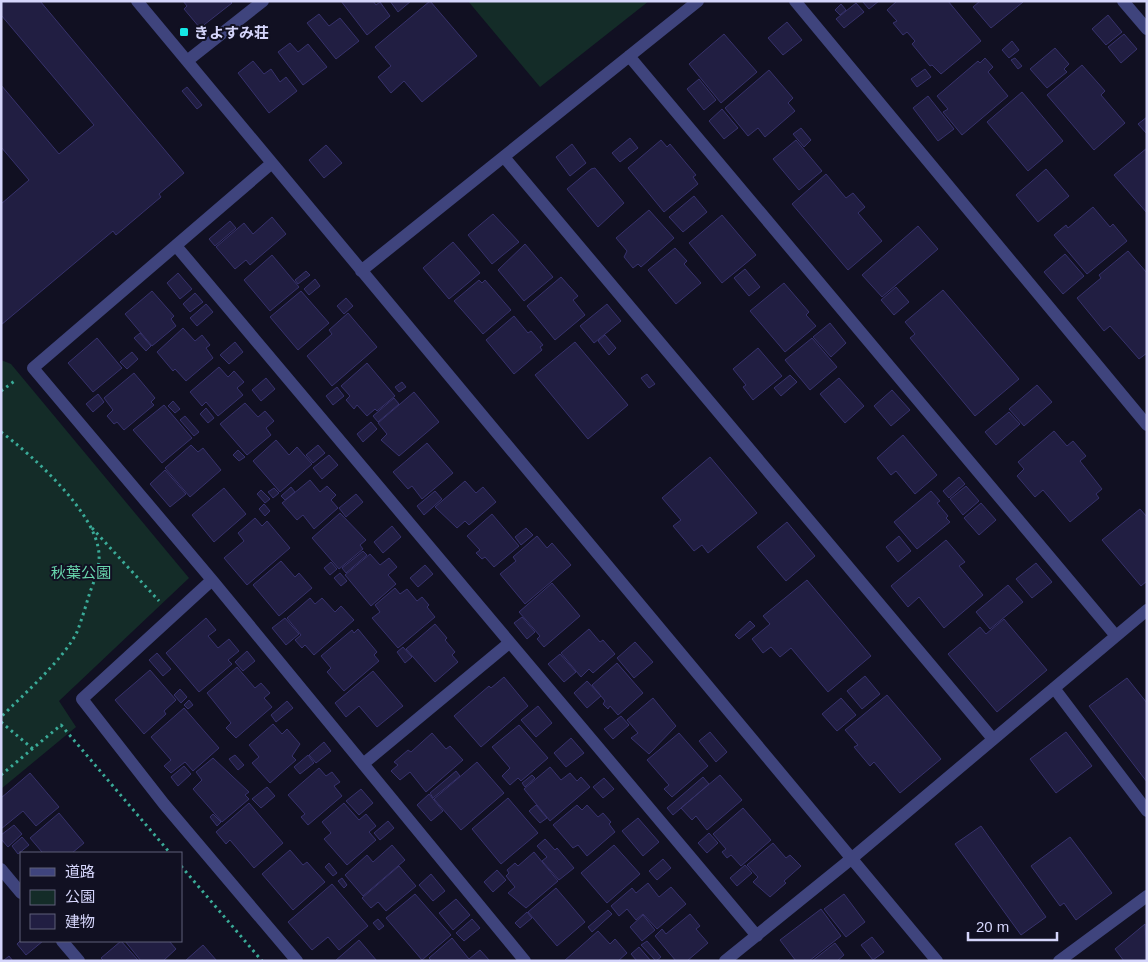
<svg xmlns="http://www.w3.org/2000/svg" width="1148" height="962" viewBox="0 0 1148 962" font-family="Arial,'Noto Sans JP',sans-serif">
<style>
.green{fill:#142c28}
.building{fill:#211e42;stroke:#37326c}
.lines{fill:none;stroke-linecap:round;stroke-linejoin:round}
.path{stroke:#3aab98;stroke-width:3;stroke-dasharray:2.5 4;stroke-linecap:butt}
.minor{stroke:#3f447d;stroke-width:12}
.poi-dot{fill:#15e8e6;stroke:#111022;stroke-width:2}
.labels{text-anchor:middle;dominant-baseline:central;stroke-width:4;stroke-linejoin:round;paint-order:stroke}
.poi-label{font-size:15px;font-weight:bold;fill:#d5d5fb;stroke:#111022;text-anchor:start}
.park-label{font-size:15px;fill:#68d5ad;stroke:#111022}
</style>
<rect width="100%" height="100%" fill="#111022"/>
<path class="green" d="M468 1H649L540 87Z
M1 360 11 364 189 578 59 701 76 727 1 789Z"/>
<path class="building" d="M1 1H40L184 173 159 194 161 197 116 235 113 231 1 325V204L29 180 1 147V85L59 154 94 125 1 15Z
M183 1H230L232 3 200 28 184 9 187 6Z
M341 1H373L376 5 380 2 390 16 367 35Z
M390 1H411L398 12Z
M430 1 477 56 422 102 404 81 391 93 378 77 391 66 375 47Z
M862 1H879L869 9Z
M897 1H948L981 41 941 74 932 65 930 66 912 44 915 41 907 32 903 35 893 23 897 21 887 10Z
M980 1H1022L1023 2 991 28 973 7Z
M856 3 864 12 844 28 836 19Z
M841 4 846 10 840 15 835 10Z
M319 14 329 26 340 18 359 41 336 59 307 23Z
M1108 15 1122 32 1106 45 1092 29Z
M787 22 802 40 783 55 768 38Z
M724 34 757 72 721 103 689 64Z
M1124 34 1137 49 1121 63 1108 47Z
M1012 41 1019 50 1009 58 1002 50Z
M290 43 298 52 308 44 327 67 303 85 278 52Z
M1055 48 1069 64 1064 69 1067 72 1047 88 1030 69Z
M985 58 993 67 988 72 1008 96 962 135 943 112 948 109 937 96 978 61 980 63Z
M1015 58 1022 66 1018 69 1011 60Z
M253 61 264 74 271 69 280 82 286 77 297 91 269 113 238 73Z
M1082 65 1105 91 1101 95 1125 123 1094 150 1047 95Z
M925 69 931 77 917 87 911 79Z
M769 70 793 98 788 103 795 111 765 137 758 128 748 136 725 108Z
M699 79 716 100 704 110 687 89Z
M187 87 202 105 197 109 182 91Z
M1022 92 1063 141 1028 171 987 122Z
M928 96 954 129 938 141 913 108Z
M722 109 738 128 724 139 709 121Z
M1147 117V134L1138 124Z
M801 128 811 140 804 147 793 134Z
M630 138 638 148 620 162 612 153Z
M661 140 667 147 670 144 696 175 693 177 698 184 664 212 628 168Z
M796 140 822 171 799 190 773 159Z
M572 144 586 163 570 176 556 157Z
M326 145 342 163 324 178 309 160Z
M1147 148V213L1114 175Z
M595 168 624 203 598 227 567 189 591 169Z
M1046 169 1069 196 1038 222 1016 195Z
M826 174 846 198 853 193 865 207 858 213 882 241 848 270 792 204Z
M694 196 707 212 683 232 669 217Z
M1093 207 1110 227 1113 224 1127 241 1087 274 1054 235 1066 225 1068 228Z
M649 210 674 238 641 267 638 264 633 268 624 257 627 251 616 238Z
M493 214 519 242 492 264 468 235Z
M722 215 756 255 722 283 689 243Z
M272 217 286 234 250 265 246 260 235 269 216 247 244 223 253 234Z
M230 221 236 228 215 246 209 239Z
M918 226 938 249 882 297 862 275Z
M453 242 480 273 449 299 423 268Z
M525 244 553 277 524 301 498 270Z
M675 248 687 261 684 264 701 283 676 304 648 270Z
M1128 251 1147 273V353L1139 359 1110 326 1104 331 1077 298 1101 278 1099 275Z
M1065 254 1084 276 1063 294 1044 272Z
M272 255 299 287 270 311 244 280Z
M745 269 760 287 749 296 734 278Z
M306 271 310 275 298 284 295 280Z
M178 273 192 289 180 299 167 283Z
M561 277 578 296 573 300 585 315 555 340 527 306Z
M315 279 320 286 309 295 304 289Z
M479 280 482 283 485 280 511 310 483 334 454 301Z
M784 283 809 312 806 315 816 326 785 352 750 311Z
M896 287 909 302 894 315 881 300Z
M943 290 1019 379 975 416 910 338 915 334 905 322Z
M152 291 174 316 171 319 176 326 152 346 125 314Z
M301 291 329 323 298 350 270 317Z
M195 293 203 302 190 312 183 304Z
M346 298 353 306 344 314 337 306Z
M206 304 213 312 197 326 190 318Z
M607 304 621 321 594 343 580 326Z
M348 313 377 347 332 386 307 356 332 334 329 330Z
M514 316 528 333 531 331 543 345 540 347 542 350 514 374 486 340Z
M830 323 846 343 831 357 813 337Z
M183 328 195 341 202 335 210 345 206 348 213 358 186 381 175 369 173 371 157 352Z
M140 333 151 346 146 351 134 338Z
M605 335 616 348 609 355 598 341Z
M97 338 122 368 93 392 68 363Z
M812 338 837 367 810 390 785 360Z
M235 342 243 352 229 364 220 355Z
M575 342 628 405 588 439 535 375Z
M758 348 782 376 753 400 743 387 746 385 733 369Z
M132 352 138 359 127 369 120 362Z
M367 363 395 396 377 411 375 409 367 416 357 405 354 409 346 400 350 396 341 386Z
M219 367 228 377 234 371 244 382 237 388 243 395 218 416 206 402 202 406 190 392Z
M134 373 155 398 151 402 154 405 124 430 117 422 114 424 107 416 113 410 104 398Z
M647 374 655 384 649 388 641 378Z
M790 375 797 382 781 396 774 388Z
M266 378 275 389 261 401 252 390Z
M839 378 864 406 845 423 820 394Z
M402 382 406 387 399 392 395 387Z
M1037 385 1052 402 1024 426 1009 409Z
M337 387 344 396 333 405 326 396Z
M892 390 910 410 891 426 874 406Z
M414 392 439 422 399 456 381 440 387 434 378 423Z
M98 394 104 402 93 412 86 404Z
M394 398 399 404 378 422 373 416Z
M173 401 180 409 175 413 168 406Z
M245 403 258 417 265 411 274 421 266 428 271 435 247 455 220 424Z
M164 405 192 438 162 463 133 430Z
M206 408 214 418 208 423 200 414Z
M1009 412 1020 424 996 445 985 432Z
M185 416 199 432 194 436 180 420Z
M371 422 377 429 363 442 357 434Z
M1054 431 1067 446 1073 441 1086 456 1080 461 1102 489 1096 494 1099 498 1070 522 1043 490 1035 497 1017 476 1024 469 1018 462Z
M903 435 937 475 915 494 896 471 891 475 877 458Z
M276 440 289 455 297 447 312 464 280 492 253 461Z
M427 443 453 473 422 499 412 486 408 489 393 472Z
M191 445 198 452 203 448 221 470 190 497 165 468Z
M318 445 325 453 313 463 306 455Z
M238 450 245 457 239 461 233 455Z
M329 455 338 465 322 479 313 468Z
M710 457 757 513 708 553 702 545 694 551 673 526 681 520 662 498Z
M165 470 186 494 170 507 150 484Z
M959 477 965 484 949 498 943 491Z
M310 480 320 492 327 486 336 495 331 500 338 508 314 529 303 515 297 520 282 503Z
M465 481 476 493 483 487 496 502 469 525 465 521 457 528 435 507Z
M966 486 979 501 963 515 950 499Z
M291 487 295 492 285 500 281 496Z
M224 488 246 514 214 542 192 515Z
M274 488 279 493 273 498 268 492Z
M261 490 270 499 265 503 257 494Z
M435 491 442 499 424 515 417 506Z
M931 491 940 501 937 503 948 516 946 518 950 522 917 549 894 522Z
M356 494 363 502 346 517 339 508Z
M981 503 996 520 979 535 964 518Z
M264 504 270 511 265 516 259 509Z
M1140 509 1147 517V581L1141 586 1102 540Z
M340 513 366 540 360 545 363 549 339 569 312 538Z
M492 514 519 546 494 567 485 557 482 559 476 553 480 550 467 536Z
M255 518 262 526 267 521 290 548 247 585 224 558 244 541 238 533Z
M787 522 815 556 786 581 757 547Z
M392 526 401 537 383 553 374 542Z
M526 528 533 535 521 545 515 537Z
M537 536 547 548 552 543 571 565 525 604 500 574 516 561 513 557Z
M899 536 911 551 898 562 886 547Z
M946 540 965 562 959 566 983 595 944 628 919 597 908 607 891 586Z
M363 551 367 555 346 573 342 568Z
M370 554 380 565 389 558 397 567 388 575 396 584 371 606 345 575Z
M281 561 295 577 299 573 312 588 279 616 253 585Z
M331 562 337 569 330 575 324 568Z
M1036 563 1052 582 1032 598 1016 579Z
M425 565 433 574 418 587 410 578Z
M340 573 347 581 341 586 334 578Z
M807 580 871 656 828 692 791 648 780 657 771 647 763 653 752 639 770 624 763 616Z
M552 583 580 616 544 647 537 639 540 636 519 612Z
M1008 585 1023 602 990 629 976 612Z
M395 588 400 594 407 589 417 601 422 597 429 605 427 607 435 617 398 648 372 618 380 612 375 605Z
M310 598 315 604 322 598 335 612 341 606 354 620 314 655 305 645 302 648 295 640 301 635 287 618Z
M522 617 535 632 527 639 514 623Z
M206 618 216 630 208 636 218 648 229 639 239 651 228 660 232 664 199 692 166 653Z
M285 618 299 634 286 645 272 628Z
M1004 619 1047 670 997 712 948 654 980 627 986 634Z
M750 621 755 626 739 639 735 635Z
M435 624 447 638 445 640 455 652 452 655 458 662 435 682 406 649Z
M358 629 377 652 374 655 379 661 344 691 327 672 331 668 321 656 352 630 354 633Z
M589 629 600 642 603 640 615 654 593 673 589 669 581 677 561 653Z
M635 642 653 662 634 678 617 658Z
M403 647 412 657 405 663 397 652Z
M247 651 255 661 243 671 235 662Z
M157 653 171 669 163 676 149 660Z
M560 654 576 672 564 682 548 664Z
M617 663 643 693 618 715 610 706 608 709 603 704 605 701 592 685Z
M237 667 255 688 261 683 270 693 264 698 272 707 236 738 226 728 231 723 207 693Z
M150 670 176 700 164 711 166 714 144 734 115 700Z
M373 671 403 706 377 727 359 706 346 717 335 703Z
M865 676 880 694 862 709 847 691Z
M504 677 528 706 481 747 454 716 489 686 491 688Z
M1127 678 1147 703V782L1089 706Z
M587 681 601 696 587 708 574 693Z
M180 689 187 697 181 703 174 695Z
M887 695 941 759 900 793 874 762 870 766 854 747 858 745 845 730Z
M653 698 676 726 649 754 631 738 638 733 627 720Z
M841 698 856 715 837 731 822 714Z
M189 700 193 705 188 709 184 705Z
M287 701 293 708 276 722 271 715Z
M538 706 552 723 536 737 521 720Z
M184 708 219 748 193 771 185 762 171 773 164 766 171 760 151 737Z
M621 716 629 725 613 739 604 729Z
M273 724 282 734 287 729 300 744 292 756 296 760 270 783 252 763 259 757 249 745Z
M519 725 548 758 521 781 518 778 510 785 502 776 510 768 492 747Z
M710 732 727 752 716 762 699 741Z
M1066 732 1092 766 1056 793 1030 759Z
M432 733 446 749 450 746 463 760 426 792 410 772 400 780 391 771 398 765 394 762 408 750 411 752Z
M679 733 708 766 672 797 664 789 669 785 647 760Z
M571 738 584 753 566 767 554 753Z
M324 742 331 751 316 763 309 755Z
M235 755 244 765 238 770 229 759Z
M308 755 314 763 300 774 294 767Z
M213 758 249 792 245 795 249 799 222 822 193 789 202 780 196 772Z
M477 762 504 793 461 830 434 799Z
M184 766 191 774 178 786 171 777Z
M550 767 561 780 570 773 577 781 581 777 590 787 550 821 524 789Z
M319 768 326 776 332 772 340 782 334 786 342 796 308 825 301 817 305 814 288 795Z
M456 771 460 776 433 798 430 793Z
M30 773 59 807 36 826 23 811 1 829V798Z
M532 775 535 778 525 787 522 783Z
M720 775 742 800 707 830 696 816 692 820 681 808Z
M703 777 709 784 673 815 667 808Z
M604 778 614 789 603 798 593 787Z
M267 787 275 796 261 808 252 799Z
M361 789 373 803 359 815 346 801Z
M429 794 443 811 431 821 417 805Z
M508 798 538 833 501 864 472 829Z
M249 803 283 843 254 868 230 840 226 844 216 832Z
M344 803 359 820 366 814 376 826 369 832 376 840 347 865 324 839 331 833 322 822Z
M536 805 547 818 540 823 529 811Z
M577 805 582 810 587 805 598 817 603 813 611 822 609 824 615 832 587 856 578 845 573 848 553 825Z
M743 808 771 840 741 866 731 855 727 858 722 852 726 849 713 834Z
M59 813 84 843 72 853H40L42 852 30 838Z
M213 814 221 822 217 826 210 817Z
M638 818 659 842 643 856 622 831Z
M388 821 394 828 380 840 374 833Z
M14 825 22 834 8 847 1 839V835Z
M981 826 1046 917 1021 935 955 844Z
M709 833 718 843 707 853 698 843Z
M22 837 29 845 18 854 12 846Z
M1070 837 1112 893 1076 920 1064 903 1060 906 1031 866Z
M545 839 555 850 557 848 574 868 559 880 542 861 547 857 537 846Z
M773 843 786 858 790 855 801 866 784 881 786 883 770 897 753 882 758 877 747 865Z
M392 845 405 860 363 896 345 875 367 855 373 862Z
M614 845 640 874 607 903 581 873Z
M290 850 303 865 307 862 325 882 293 910 262 874Z
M534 852 558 881 526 908 508 893 515 887 506 876 509 873 507 870 515 863 518 866Z
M663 859 671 868 657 880 649 871Z
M329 863 337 873 333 876 325 867Z
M745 865 752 873 737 886 730 878Z
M399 866 416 886 386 911 378 902 371 908 362 898Z
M497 870 506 880 493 892 484 882Z
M431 874 445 891 433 901 419 885Z
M342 878 347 885 344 888 338 881Z
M648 883 659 897 671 887 686 904 657 929 643 914 636 920 627 909 619 916 611 906 632 888 636 893Z
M332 884 368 926 339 950 328 937 312 950 288 922Z
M556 888 585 922 557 946 528 912Z
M415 894 451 935 422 960 386 918Z
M844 894 865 922 846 937 824 909Z
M456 899 470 915 453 930 439 913Z
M821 909 841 936 809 961H796L780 940Z
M608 910 612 914 592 932 588 927Z
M527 912 532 918 520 928 515 923Z
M690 914 700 926 696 929 708 943 687 961H676L655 936 662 929 666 934Z
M643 915 655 930 642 941 630 927Z
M378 919 384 926 379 930 373 923Z
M472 919 480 928 464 941 456 933Z
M1145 924 1147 961H1124L1115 949Z
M598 931 610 944 615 939 627 953 618 961H564Z
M872 937 884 952 873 960 861 945Z
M452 938 469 959 480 950 490 961H432L429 958Z
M21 940V941H43L26 955 17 944Z
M359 940 377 961H335Z
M121 941 138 960 104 961 101 958Z
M125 941H169L176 949 163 961H141Z
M647 941 661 957 656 961 641 945Z
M835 943 844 955 837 961H812Z
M203 945 217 961H185Z
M639 947 651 961H637L631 954Z
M9 956 13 961H3Z"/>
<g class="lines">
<path class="path" d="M1 391 16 380
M1 432C32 455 98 514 99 555 100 566 94 582 90 592 86 605 82 619 77 632 64 659 23 695 1 717
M92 528 159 601
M1 722 33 749
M1 775 61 725 170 853
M181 866 262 961"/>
<path class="minor" d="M137 1 937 961
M795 1 1147 425
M1123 1 1147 29
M629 56 1116 636
M187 61 263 1
M504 157 993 739
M272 163 33 368 212 580 525 961
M177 247 757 936
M361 271 698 1
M212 580 82 699 164 804 297 961
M1054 688 1147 811
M363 764 509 643
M1 869 21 893
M62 941 79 961
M725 961 851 859 1147 610
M1059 961 1147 896"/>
</g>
<rect class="poi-dot" x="179" y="27" width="10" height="10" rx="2.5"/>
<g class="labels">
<g class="poi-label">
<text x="194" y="32">きよすみ荘</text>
</g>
<g class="park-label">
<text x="81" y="572">秋葉公園</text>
</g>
</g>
<rect width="1148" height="962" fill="none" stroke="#d5d5fb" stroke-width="5"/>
<rect x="20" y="852" width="162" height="90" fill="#111022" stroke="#5f5f79"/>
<rect x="30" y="868" width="25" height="8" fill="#3f447d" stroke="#5f5f79"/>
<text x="65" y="877" font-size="15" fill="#d5d5fb">道路</text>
<rect x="30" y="890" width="25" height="15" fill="#142c28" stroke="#5f5f79"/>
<text x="65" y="902" font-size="15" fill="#d5d5fb">公園</text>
<rect x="30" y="914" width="25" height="15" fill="#211e42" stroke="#5f5f79"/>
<text x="65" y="927" font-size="15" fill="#d5d5fb">建物</text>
<path d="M968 932v8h89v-8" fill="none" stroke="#d5d5fb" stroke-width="2.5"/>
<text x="976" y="932" font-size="15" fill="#d5d5fb" stroke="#111022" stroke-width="4" paint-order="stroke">20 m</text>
</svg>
